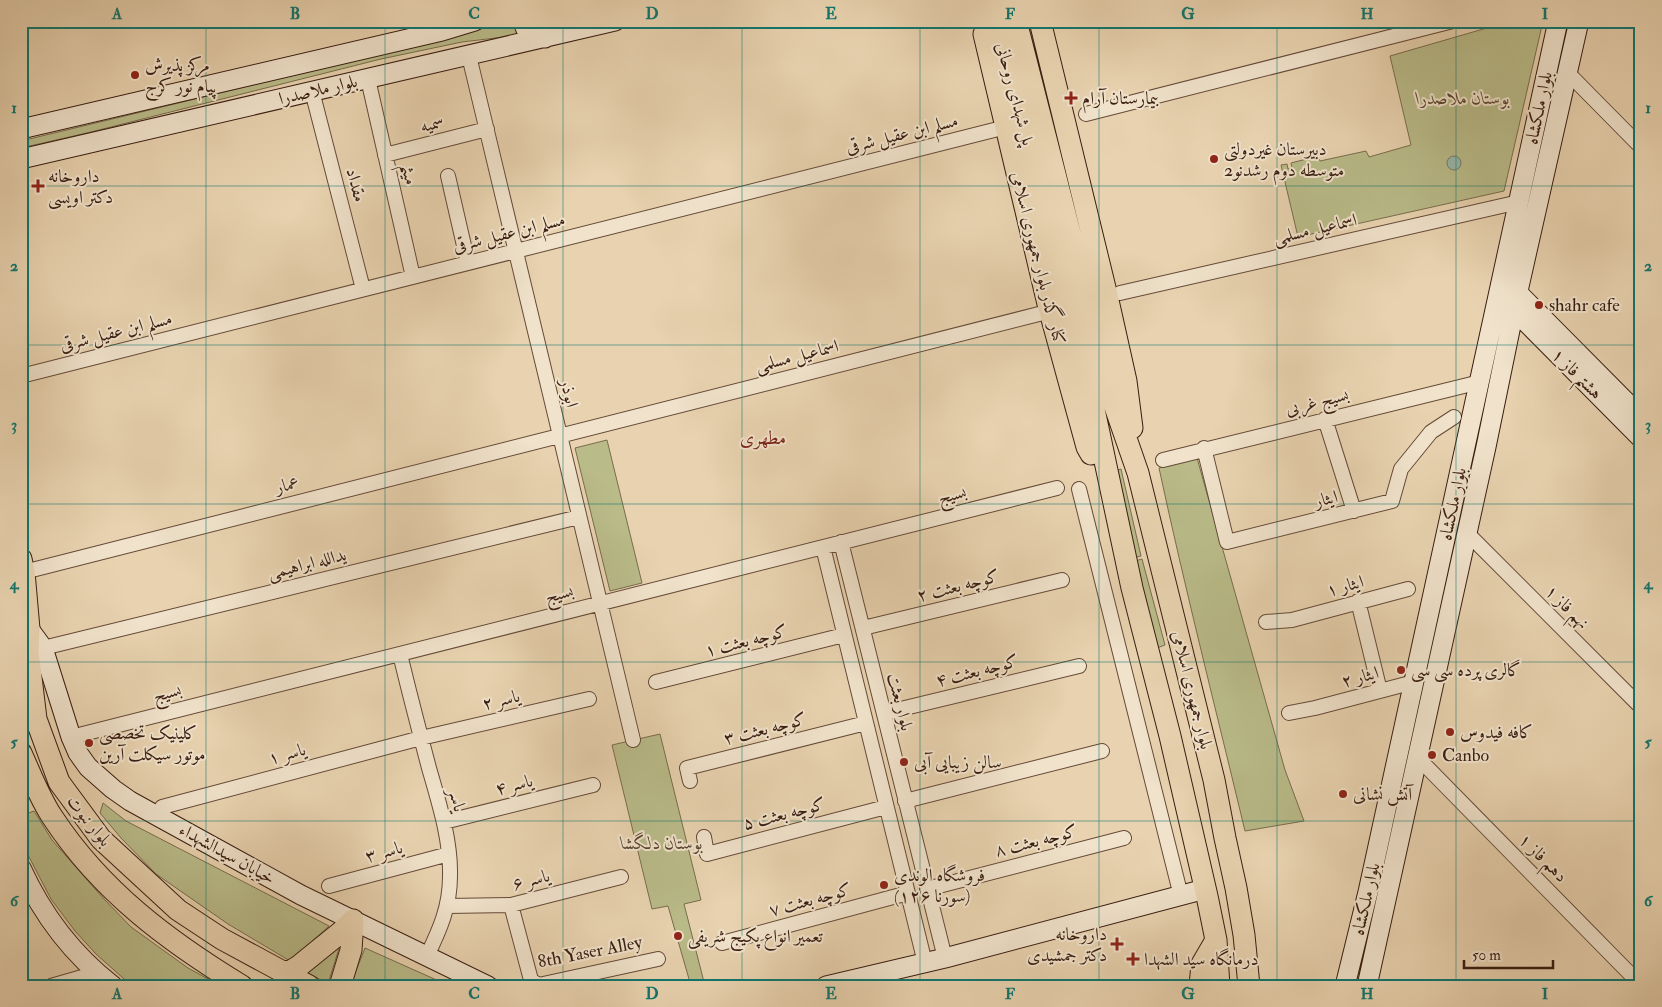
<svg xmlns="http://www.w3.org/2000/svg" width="1662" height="1007" viewBox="0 0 1662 1007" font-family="'IM FELL Double Pica',Amiri,serif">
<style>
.green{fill:#b9bb89;stroke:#796c4d}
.water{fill:#97b8ab;stroke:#717a6d}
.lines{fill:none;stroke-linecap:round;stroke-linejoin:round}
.street-casing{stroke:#654a38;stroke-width:16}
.secondary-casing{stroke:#391d11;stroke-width:21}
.primary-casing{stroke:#391d11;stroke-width:23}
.street{stroke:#f0e2cb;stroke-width:14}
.secondary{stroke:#f0e2cb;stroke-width:19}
.primary{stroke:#e8d2af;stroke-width:21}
.grid{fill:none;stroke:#0f766e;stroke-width:1;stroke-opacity:0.55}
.poi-dot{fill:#8f2418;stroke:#f0e2cb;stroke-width:2}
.labels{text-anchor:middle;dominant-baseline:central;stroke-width:4;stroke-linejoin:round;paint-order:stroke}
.poi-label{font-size:18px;fill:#391d11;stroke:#f0e2cb;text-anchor:start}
.street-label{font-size:18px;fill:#391d11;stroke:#f0e2cb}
.park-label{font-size:18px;font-style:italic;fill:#59442f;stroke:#f0e2cb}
.neighbourhood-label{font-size:19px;fill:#7a1f14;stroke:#f0e2cb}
.neatline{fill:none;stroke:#0f766e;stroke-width:2}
.grid-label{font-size:16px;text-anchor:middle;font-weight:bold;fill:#0f766e}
</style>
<rect width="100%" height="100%" fill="#e8d2af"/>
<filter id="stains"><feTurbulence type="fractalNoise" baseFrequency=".004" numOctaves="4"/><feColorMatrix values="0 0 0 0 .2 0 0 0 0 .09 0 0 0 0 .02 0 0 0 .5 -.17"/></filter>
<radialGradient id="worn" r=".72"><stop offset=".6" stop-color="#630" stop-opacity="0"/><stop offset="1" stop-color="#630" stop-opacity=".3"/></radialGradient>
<path class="green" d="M501 21H516L521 35 462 42 381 59 87 133 21 148V141L460 35Z
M1511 21H1543L1504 191 1298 237 1281 165 1287 164 1288 169 1292 168 1291 163 1318 156 1320 161 1366 151 1369 157 1411 145 1390 56Z
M607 440 642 583 610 591 575 448Z
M1197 458 1285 770 1304 821 1245 831C1216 710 1185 589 1159 468Z
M1121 469 1141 556 1134 558 1114 471Z
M1142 559 1165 645 1157 648 1135 561Z
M660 734 701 900 684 904 705 986H691L668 906 652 909 612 745Z
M103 803 126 821 329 926 290 961 228 924 156 874 121 838 100 813Z
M34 811 52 840 104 899 131 927 188 968 221 986H132L96 954 75 931 51 899 28 855 21 836V816Z
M340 945 328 984 307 972Z
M365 948 450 986H350Z"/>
<path class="water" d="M1447 163a7 7 0 1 1 14 0a7 7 0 1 1-14 0Z"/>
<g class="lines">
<g class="street-casing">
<path id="street" d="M469 56 633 740
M1567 72 1641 147
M368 79 413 277
M312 91 363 289
M1086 114 1453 21
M385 155 487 129
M448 176 468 263
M1120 293 1519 202
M21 376 1006 127
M1325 419 1354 511
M1204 448 1227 542 1392 501 1401 469 1431 432 1454 417
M1163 460 1480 382
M1079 489 1181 896
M1467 533 1641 707
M841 542 945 958
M823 547 925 963
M24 572 1043 313
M1358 601 1380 691
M1266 622 1292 620 1408 589
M863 628 1062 580
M43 648 579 517
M400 654C409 692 419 730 429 768 439 803 451 840 450 876 450 907 440 929 427 956
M656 682 844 635
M884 713 1079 666
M1289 713 1315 708 1414 682
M71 737 1057 488
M1418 758 1641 985
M690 781 687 768 866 723
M905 801 1102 751
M162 807 421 738 589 699
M444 822 593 785
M704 837 707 854 886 807
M329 886 449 854
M927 889 1124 838
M511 905 531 980 528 986
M447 906 511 905 621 877
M722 943 908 893
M531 980 538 985 543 984 658 959
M51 986 96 973"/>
</g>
<g class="secondary-casing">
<path id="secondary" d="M524 21C524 34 534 36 545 38
M21 129 442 31 475 21
M21 159 615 21
M1510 285 1641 417
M1508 304 1641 438
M29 629 43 648 71 737 78 753 88 767 113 789 130 801 301 895 488 986
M21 868C42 914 73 955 113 986
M826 986 945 958 1205 889
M1345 986 1368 892 1558 21
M1367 986 1486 447 1518 291 1579 21"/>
</g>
<g class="primary-casing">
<path id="primary" d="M995 21 1036 174 1062 279 1092 400 1132 588 1170 736 1207 896 1216 940 1219 986
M1016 21 1112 398 1138 473 1214 780 1225 838 1236 888 1244 935 1249 986
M1040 21 1107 296 1126 381 1132 428
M984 34 1049 308 1087 447 1091 454
M21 559 24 572 29 629 28 652 36 719 59 782 101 839 178 910 222 939 309 986
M21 753C31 775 40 799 53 818 101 891 168 941 242 986
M283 972 291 971 299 966 341 932 353 920
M340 986 351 950 353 920
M1200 986 1202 964 1216 940"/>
</g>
<use href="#street" class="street"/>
<use href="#secondary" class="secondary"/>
<use href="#primary" class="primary"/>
</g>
<path class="grid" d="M206 21V986M385 21V986M563 21V986M742 21V986M920 21V986M1099 21V986M1277 21V986M1456 21V986M21 186H1641M21 345H1641M21 504H1641M21 662H1641M21 821H1641"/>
<g class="poi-dot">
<circle cx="135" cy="75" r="5"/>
<path d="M1068.5 90.5h5v5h5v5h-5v5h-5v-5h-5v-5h5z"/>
<circle cx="1214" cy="159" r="5"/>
<path d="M35.5 178.5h5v5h5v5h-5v5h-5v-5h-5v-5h5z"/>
<circle cx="1539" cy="305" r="5"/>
<circle cx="1401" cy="670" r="5"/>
<circle cx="1450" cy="732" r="5"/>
<circle cx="89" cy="743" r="5"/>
<circle cx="1432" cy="755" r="5"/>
<circle cx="904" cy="762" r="5"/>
<circle cx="1343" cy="794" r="5"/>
<circle cx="884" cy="885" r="5"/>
<circle cx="678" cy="936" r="5"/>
<path d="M1114.5 936.5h5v5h5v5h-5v5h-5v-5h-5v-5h5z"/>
<path d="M1130.5 951.5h5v5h5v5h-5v5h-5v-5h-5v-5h5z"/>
</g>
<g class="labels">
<g class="poi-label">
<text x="145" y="65">مرکز پذیرش<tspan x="145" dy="21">پیام نور کرج</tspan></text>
<text x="1082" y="98">بیمارستان آرام</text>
<text x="1224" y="149">دبیرستان غیردولتی<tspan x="1224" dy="21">متوسطه دوم رشدنو2</tspan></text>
<text x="48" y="176">داروخانه<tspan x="48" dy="21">دکتر اویسی</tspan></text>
<text x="1549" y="305">shahr cafe</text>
<text x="1411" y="670">گالری پرده سی سی</text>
<text x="1460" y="732">كافه فيدوس</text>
<text x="99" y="733">کلینیک تخصصی<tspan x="99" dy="21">موتور سیکلت آرین</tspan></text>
<text x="1442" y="755">Canbo</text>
<text x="914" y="762">سالن زیبایی آبی</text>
<text x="1353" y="794">آتش نشانی</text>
<text x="894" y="875">فروشگاه الوندی<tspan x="894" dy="21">(سورنا ۱۲۶)</tspan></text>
<text x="1107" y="934" text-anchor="end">داروخانه<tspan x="1107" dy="21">دکتر جمشیدی</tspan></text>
<text x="688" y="936">تعمیر انواع پکیج شریفی</text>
<text x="1144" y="959">درمانگاه سید الشهدا</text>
</g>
<g class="street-label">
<text transform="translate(318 90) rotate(-13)">بلوار ملاصدرا</text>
<text transform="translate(1015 94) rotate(75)">پل شهدای روحانی</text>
<text transform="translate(1539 108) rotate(-78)">بلوار ملکشاه</text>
<text transform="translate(432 124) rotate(-14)">سمیه</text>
<text transform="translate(902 134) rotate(-14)">مسلم ابن عقیل شرقی</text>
<text transform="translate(409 174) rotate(77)">میثم</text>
<text transform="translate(356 185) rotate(75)">مقداد</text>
<text transform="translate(1315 229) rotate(-13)">اسماعیل مسلمی</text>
<text transform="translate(509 233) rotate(-14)">مسلم ابن عقیل شرقی</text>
<text transform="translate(1038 258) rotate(76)">کنار گذر بلوار جمهوری اسلامی</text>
<text transform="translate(116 332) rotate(-14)">مسلم ابن عقیل شرقی</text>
<text transform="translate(797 356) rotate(-14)">اسماعیل مسلمی</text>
<text transform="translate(1577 374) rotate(45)">هشتم فاز ۱</text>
<text transform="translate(569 393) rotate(77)">ابوذر</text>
<text transform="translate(1317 402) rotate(-14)">بسیج غربی</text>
<text transform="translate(287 485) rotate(-14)">عمار</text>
<text transform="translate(952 495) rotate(-14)">بسیج</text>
<text transform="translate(1326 499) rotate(-14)">ایثار</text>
<text transform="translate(1453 504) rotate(-78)">بلوار ملکشاه</text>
<text transform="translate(307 564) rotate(-14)">یدالله ابراهیمی</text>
<text transform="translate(958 586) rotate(-14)">کوچه بعثت ۲</text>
<text transform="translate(1345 586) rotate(-15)">ایثار ۱</text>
<text transform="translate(559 594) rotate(-14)">بسیج</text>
<text transform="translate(1567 607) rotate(45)">نهم فاز ۱</text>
<text transform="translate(746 641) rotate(-14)">کوچه بعثت ۱</text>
<text transform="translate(977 671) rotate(-14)">کوچه بعثت ۴</text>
<text transform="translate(1360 677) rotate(-15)">ایثار ۲</text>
<text transform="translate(1192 690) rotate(76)">بلوار جمهوری اسلامی</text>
<text transform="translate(167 693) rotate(-14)">بسیج</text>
<text transform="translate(501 700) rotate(-13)">یاسر ۲</text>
<text transform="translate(900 702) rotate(76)">بلوار بعثت</text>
<text transform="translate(765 729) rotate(-14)">کوچه بعثت ۳</text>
<text transform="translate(287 754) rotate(-15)">یاسر ۱</text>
<text transform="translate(514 785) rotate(-14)">یاسر ۴</text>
<text transform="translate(457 800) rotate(75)">یاسر</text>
<text transform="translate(784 814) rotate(-14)">کوچه بعثت ۵</text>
<text transform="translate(89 821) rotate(51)">بلوار نبوت</text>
<text transform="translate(1036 841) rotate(-14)">کوچه بعثت ۸</text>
<text transform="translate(384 852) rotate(-15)">یاسر ۳</text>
<text transform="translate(227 854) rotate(29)">خیابان سیدالشهداء</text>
<text transform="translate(1543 858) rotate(45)">دهم فاز ۱</text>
<text transform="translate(531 880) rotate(-14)">یاسر ۶</text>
<text transform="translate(1366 899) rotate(-77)">بلوار ملکشاه</text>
<text transform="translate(810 900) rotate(-15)">کوچه بعثت ۷</text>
<text transform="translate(590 952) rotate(-11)">8th Yaser Alley</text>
</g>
<g class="park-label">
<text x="1463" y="98">بوستان ملاصدرا</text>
<text x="662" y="843">بوستان دلگشا</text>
</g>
<g class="neighbourhood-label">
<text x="763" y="438">مطهری</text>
</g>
</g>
<rect width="1662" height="1007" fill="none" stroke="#e8d2af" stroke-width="55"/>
<path d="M1464 960v8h89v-8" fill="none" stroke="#391d11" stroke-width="2.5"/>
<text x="1472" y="960" font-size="15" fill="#391d11" stroke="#f0e2cb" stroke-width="4" paint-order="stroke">50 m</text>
<rect x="28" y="28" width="1606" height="952" class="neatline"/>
<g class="grid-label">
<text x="117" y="19">A</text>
<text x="295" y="19">B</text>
<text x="474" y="19">C</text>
<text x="652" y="19">D</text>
<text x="831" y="19">E</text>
<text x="1010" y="19">F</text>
<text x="1188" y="19">G</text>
<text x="1367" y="19">H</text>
<text x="1545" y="19">I</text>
<text x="14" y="113">1</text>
<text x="1648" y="113">1</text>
<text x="14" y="271">2</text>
<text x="1648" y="271">2</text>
<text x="14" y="430">3</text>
<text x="1648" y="430">3</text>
<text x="14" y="589">4</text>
<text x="1648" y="589">4</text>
<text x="14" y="747">5</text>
<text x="1648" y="747">5</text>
<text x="14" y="906">6</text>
<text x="1648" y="906">6</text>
<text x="117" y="999">A</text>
<text x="295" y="999">B</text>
<text x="474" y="999">C</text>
<text x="652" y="999">D</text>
<text x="831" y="999">E</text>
<text x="1010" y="999">F</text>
<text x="1188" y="999">G</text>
<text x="1367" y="999">H</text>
<text x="1545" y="999">I</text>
</g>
<rect width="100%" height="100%" filter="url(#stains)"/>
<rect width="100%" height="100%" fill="url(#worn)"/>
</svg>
